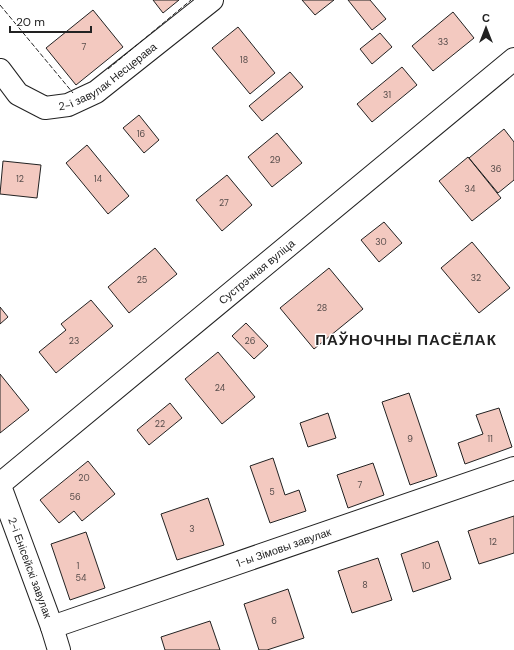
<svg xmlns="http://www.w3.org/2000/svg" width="514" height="650" viewBox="0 0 514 650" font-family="'DM Sans',sans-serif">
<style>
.building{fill:#f3c9c0;stroke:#222}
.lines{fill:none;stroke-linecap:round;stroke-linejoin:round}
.street-casing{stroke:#222;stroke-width:24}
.street{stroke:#fff;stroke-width:22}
.fence{stroke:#222;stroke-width:1;stroke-dasharray:5 2;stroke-linecap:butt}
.labels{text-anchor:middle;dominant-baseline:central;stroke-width:3;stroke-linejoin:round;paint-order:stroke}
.number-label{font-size:9px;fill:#564c4a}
.street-label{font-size:11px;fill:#222;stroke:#fff}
.district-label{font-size:15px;font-weight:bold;letter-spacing:1px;fill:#222;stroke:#fff}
</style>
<rect width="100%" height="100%" fill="#fff"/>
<path class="building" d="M153 0H179L163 13Z
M302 0H334L315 15Z
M348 0H370L386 19 372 30Z
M93 10 123 47 76 85 46 48Z
M453 12 474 38 433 71 412 46Z
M238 27 275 73 250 94 212 48Z
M380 33 392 47 372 64 360 49Z
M402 67 417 85 372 122 357 104Z
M290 72 303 87 262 121 249 106Z
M139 115 159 140 144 153 123 128Z
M504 129 514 142V180L498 193 469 158Z
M277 133 302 163 272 187 248 157Z
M87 145 129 196 108 214 66 163Z
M468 157 501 198 472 221 439 181Z
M3 161 41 165 37 198 0 194Z
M227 175 252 205 222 231 196 200Z
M384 222 402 243 379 262 361 240Z
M472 242 510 288 479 313 441 268Z
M155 248 177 274 129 313 108 287Z
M329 268 363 309 314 349 280 308Z
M91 300 113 326 56 373 39 352 66 330 61 324Z
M0 307 8 317 0 324Z
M246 323 268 346 254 359 232 336Z
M218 352 255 397 222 424 185 379Z
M0 374 29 410 0 433Z
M409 393 437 476 410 485 382 402Z
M170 403 182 418 149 445 137 430Z
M499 408 512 447 465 464 458 443 483 434 476 415Z
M328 413 336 438 308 447 300 423Z
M273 458 285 495 299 490 306 511 270 523 250 466Z
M88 461 115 494 82 521 74 511 59 523 40 500Z
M373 463 384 495 348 508 337 475Z
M208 498 224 545 177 560 161 514Z
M514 516V553L479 564 468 531Z
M86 532 105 588 70 600 51 544Z
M438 541 451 579 413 592 401 554Z
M378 558 392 600 352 613 338 571Z
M288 589 304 638 267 650H259L244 604Z
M210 621 220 650H165L161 637Z"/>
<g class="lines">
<g class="street-casing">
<g id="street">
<path id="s1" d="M0 70 18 94 45 108 68 105 96 92 212 0"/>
<path id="s2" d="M0 484 514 59"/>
<path id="s3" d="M0 486 52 627 59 650"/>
<path id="s4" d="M52 627 514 468"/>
</g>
</g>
<use href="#street" class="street"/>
<path class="fence" d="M0 5 73 93
M108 69 191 0"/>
</g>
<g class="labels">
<g class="number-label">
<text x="443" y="42">33</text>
<text x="84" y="47">7</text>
<text x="244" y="60">18</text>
<text x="387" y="95">31</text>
<text x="141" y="134">16</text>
<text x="275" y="160">29</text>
<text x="496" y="169">36</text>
<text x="20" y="179">12</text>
<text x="98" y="179">14</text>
<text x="470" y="189">34</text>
<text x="224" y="203">27</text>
<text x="381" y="242">30</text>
<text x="476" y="278">32</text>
<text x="142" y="280">25</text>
<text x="322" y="308">28</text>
<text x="74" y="341">23</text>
<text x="250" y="341">26</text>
<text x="220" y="388">24</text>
<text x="160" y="424">22</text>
<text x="410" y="439">9</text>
<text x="490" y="439">11</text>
<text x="84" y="478">20</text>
<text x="360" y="485">7</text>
<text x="272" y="492">5</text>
<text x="75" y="497">56</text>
<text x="192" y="529">3</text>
<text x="493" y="542">12</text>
<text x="78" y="566">1</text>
<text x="426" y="566">10</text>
<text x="81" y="578">54</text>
<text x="365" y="585">8</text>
<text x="274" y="621">6</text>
</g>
<g class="street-label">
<text stroke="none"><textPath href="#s1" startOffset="132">2-і завулак Несцерава</textPath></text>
<text stroke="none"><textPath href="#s2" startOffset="333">Сустрэчная вуліца</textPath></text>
<text stroke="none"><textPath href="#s4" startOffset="245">1-ы Зімовы завулак</textPath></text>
<text stroke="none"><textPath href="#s3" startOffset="87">2-і Енісейскі завулак</textPath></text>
</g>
<g class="district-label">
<text x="406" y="340">ПАЎНОЧНЫ ПАСЁЛАК</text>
</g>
</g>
<g transform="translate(486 28)" stroke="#ffffff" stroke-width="3" paint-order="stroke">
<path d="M0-3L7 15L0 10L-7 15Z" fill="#222222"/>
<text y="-6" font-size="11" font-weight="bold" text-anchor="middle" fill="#222222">С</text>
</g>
<path d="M10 26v6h81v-6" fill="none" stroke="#222222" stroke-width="2"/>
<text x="16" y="26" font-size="12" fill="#222222" stroke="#ffffff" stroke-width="3" paint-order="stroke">20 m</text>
</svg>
